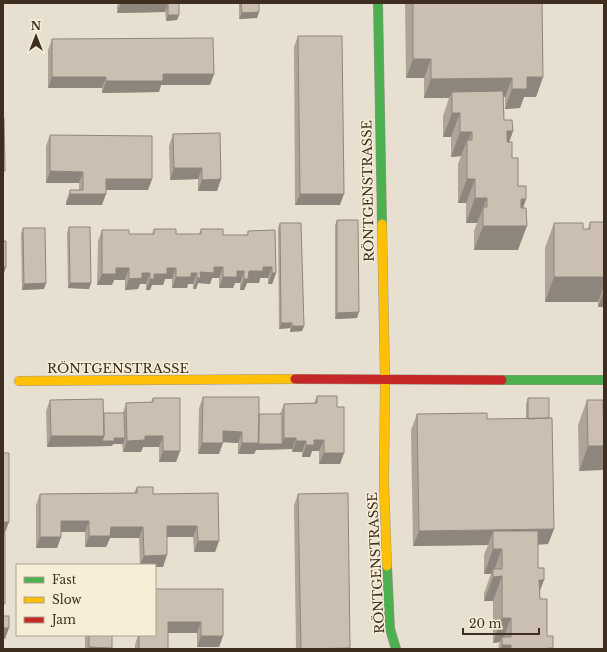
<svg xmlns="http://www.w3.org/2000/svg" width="607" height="652" viewBox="0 0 607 652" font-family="'Libre Baskerville',serif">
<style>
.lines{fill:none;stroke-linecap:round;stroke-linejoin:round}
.fast-casing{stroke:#9c958a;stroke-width:10}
.slow-casing{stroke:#9c958a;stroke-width:10}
.jam-casing{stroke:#9c958a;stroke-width:10}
.fast{stroke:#4caf50;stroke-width:9}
.slow{stroke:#ffc107;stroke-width:9}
.jam{stroke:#c62828;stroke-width:9}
.wall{fill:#afa499}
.shaded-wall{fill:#8e867d}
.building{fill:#cbbfb2;stroke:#8e867d}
.labels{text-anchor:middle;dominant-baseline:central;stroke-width:3;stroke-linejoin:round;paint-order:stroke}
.street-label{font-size:13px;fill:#3d2e20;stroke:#f7eed8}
</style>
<rect width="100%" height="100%" fill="#e7e0d1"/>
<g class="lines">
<g class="fast-casing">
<path id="fast" d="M378 3 382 224
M502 380H604
M387 566 390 629 396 649"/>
</g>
<g class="slow-casing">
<path id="slow" d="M382 224 385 379 384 483 387 566
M19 381 295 379"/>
</g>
<g class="jam-casing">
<path id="jam" d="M295 379 502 380"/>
</g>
<use href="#fast" class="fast"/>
<use href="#slow" class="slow"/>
<use href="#jam" class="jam"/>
</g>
<path class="wall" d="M118 3H179V15L177 20 166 21 165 11V12L117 13V6Z
M222 3H259V12L257 18 239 19V3Z
M405 3H542L543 77 536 97H524L520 108 505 109V97H503L504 120 513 131 509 142 518 186 526 199 523 208 518 250H474V231L477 223H466V203H458V164L461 156 451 157V137H443V116L449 98H424V78H406Z
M298 36 340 205H295L294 47Z
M52 39 214 74 210 85H161L159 92 102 93V88H48V50Z
M173 134 221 179 217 191H198V179L170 180 169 146Z
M50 135 152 179 148 190H106L102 205H66V201L70 190H79V183H46V146Z
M337 220 357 318 335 319V225Z
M590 222H604V307H598V302H545V248L554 223 583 229H588Z
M280 223 304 326 302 331 290 332V328L279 329 278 228Z
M69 227 91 283 89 289 68 288 67 233Z
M23 228 44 289 22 290 21 234Z
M154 229 176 234H199L201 229 223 235H247L248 231 276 273 272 284H268V278H260L259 283H247L244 290H240V283H235L233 288H219V278H212L210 284 198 283 196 289H193V284H188L187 288H172V279H165L163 285H152L150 290H146V284H140L138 289 125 290V280H114L112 285H97L98 241 102 230 129 234H152Z
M317 396 337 407 344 453 340 464H319V451H312L310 457H302V452H292V449L256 450 254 454H238V443L223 442 219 454H198L199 408 203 397 259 414H280L284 404 314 403Z
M153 398 180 451 176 462H159V447H143L141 452H123L122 444H113L112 446 47 447 46 411 50 400 104 413H123L126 403 151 402Z
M528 398 549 418 554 529 548 544 538 545V568L540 599 547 636 553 648V649H498L500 642 493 643V601H484V593L491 574H484V555L488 545 413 546 411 430 417 414 487 419H526V404Z
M587 400 604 409 579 471 578 425Z
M137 487 153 494 219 541 215 552H194L193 537H167L163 567 155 565H140L139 538H110L106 547H85V532H61V537L57 548H36V505L40 494 134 493Z
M298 494 349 649H296L294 505Z
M155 589 223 636 219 647H197V633H168V649H135V645L138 635H155Z
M62 635H112V649H85V636H62Z"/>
<path class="shaded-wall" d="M121 3H168L165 12 117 13Z
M259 12 257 18 239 19 242 13Z
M168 15H179L177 20 166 21Z
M413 59H431L424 78H406Z
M163 74H214L210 85H161L159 92 102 93 106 81Z
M52 77H106L102 88H48Z
M527 77H543L536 97H524L520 108 505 109 512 89Z
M512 78 505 97 452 98V92L449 98H424L431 79Z
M452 113H460L451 137H443Z
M507 131H513L504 156Z
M460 132H472L467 144V140L461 156 451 157Z
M174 168H202L198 179 170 180Z
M50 171 83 172 79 183H46Z
M106 179H152L148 190H102Z
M221 179 217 191H198L202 180Z
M467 179H475L466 203H458Z
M70 194H106L102 205H66Z
M300 194H344L340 205H295Z
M475 198H487L477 223H466Z
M521 199H526L518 223Z
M483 226H527L518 250H474Z
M3 267H6L3 276Z
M214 267H223L219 278H212L210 284 198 283 196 289H193L200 272Z
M263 267H272L268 278H260L259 283H247L244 290H240L244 279 249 271Z
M116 268H129L125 280H114L112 285H97L102 274Z
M167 268H176L172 279H165L163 285H152L150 290H146L150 279 154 274Z
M237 271H244L240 283H235L233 288H219L223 277Z
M142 273H150L146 284H140L138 289 125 290 129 279Z
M191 273H197L193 284H188L187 288H172L176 277Z
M272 273H276L272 284H268Z
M554 277H604V286L598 302H545Z
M46 283 44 289 22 290 24 284Z
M70 283H91L89 289 68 288Z
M604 291V307H598Z
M359 312 357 318 335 319 337 313Z
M281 323H292L290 328 279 329Z
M292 326H304L302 331 290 332Z
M223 431 242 432 238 443 219 442Z
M51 436H104L114 438H125L123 444H113L112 446 47 447Z
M145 436H163L159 447H143L141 452H123L127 441Z
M284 438H296L292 449 256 450 254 454H238L242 443 282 444Z
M314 440H324L319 451H312L310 457H302L306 445Z
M296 441H306L302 452H292Z
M202 443H223L219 454H198Z
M588 446H604V470L579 471Z
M163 451H180L176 462H159Z
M324 453H344L340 464H319Z
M61 521H89L85 532H57Z
M3 522H9L5 533H3Z
M167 526H197L193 537H163Z
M111 527H143L139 538H110L106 547H85L89 536Z
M554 529 548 544 493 545V531L488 545 413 546 419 531Z
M40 537H61L57 548H36Z
M198 541H219L215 552H194Z
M493 549H502L493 573V569L491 574H484Z
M167 555 163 567H155V565H140L144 556Z
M502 576 493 601H484L493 577Z
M539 580H544L535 604Z
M502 618H511L502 642V637L500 642 493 643Z
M168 622H201L197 633H164Z
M3 628H9L5 639H3Z
M63 635H85V636H62Z
M201 636H223L219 647H197Z
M502 645H511L510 649H501Z
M89 647 112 648V649H88Z
M350 648 349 649H301Z"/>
<path class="building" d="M168 3H179V15H168Z
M241 3H259V12L242 13Z
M413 3H542L543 77H527V89H512V78L431 79V59H413Z
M298 36H342L344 194H300Z
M213 38 214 74H163V81H106V77H52V39Z
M503 91 504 120H512L513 131H507V142H512V158H518V186H526V199H521V208H526L527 226H483V207H487V198H475V179H467V140H472V132H460V113H452V92Z
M3 118H4L5 171H3Z
M220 133 221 179 202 180V168H174L173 134Z
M50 135 152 136V179H106V194H70V190H83V172L50 171Z
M337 220H358L359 312 337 313Z
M590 222H604V277H554V223H583V229H590Z
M280 223H301L304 326H292V323H281Z
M69 227H90L91 283H70Z
M23 228H45L46 283 24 284Z
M154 229H176V234H201V229H223V235H248V231L275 230 276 273H272V267H263V271H249L248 279H244V271H237V277H223V267H214V273L200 272 201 278H197V273H191V277H176V268H167V274H154V279H150V273H142V278L129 279V268H116V274H102V230H129V234H154Z
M3 241H6V267H3Z
M317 396H337V407H344V453H324V440H314V445H306V441H296V438H284V404L317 403Z
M203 397H259V443H242V432L223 431V443H202Z
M153 398H180V451H163V436H145V440L127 441 126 403 153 402Z
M528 398H549V418L528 419Z
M103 399 104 436H51L50 400Z
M587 400H603L604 446H588Z
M104 413H124L125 438H114V441H102L104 436Z
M487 413V419L552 418 554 529 419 531 417 414Z
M259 414H282V444H258Z
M3 453H9V522H3Z
M137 487H153V494L218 493 219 541H198L197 526H167V555L144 556 143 527H111L110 536H89V521H61V537H40V494L137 493Z
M348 493 350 648 301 649 298 494Z
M493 531H538V568H544V580H539L540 599H547V636H553V648H548V649H511V645H502V637H511V618H502V576L493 577V569H502V549H493Z
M3 533H5V604H3Z
M155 589H223V636H201V622H168V649H139V635H155Z
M3 616H9V628H3Z
M89 635H112V648L89 647Z"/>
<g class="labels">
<g class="street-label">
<text transform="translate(368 191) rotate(-91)">RÖNTGENSTRASSE</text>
<text x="118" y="368">RÖNTGENSTRASSE</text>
<text transform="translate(376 563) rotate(-93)">RÖNTGENSTRASSE</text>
</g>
</g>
<rect width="607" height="652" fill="none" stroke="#3d2e20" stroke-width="8"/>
<rect x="16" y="564" width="140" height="72" fill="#f7eed8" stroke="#ada18e"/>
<rect x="24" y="577" width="20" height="6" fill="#4caf50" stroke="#ada18e"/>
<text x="52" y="584" font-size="12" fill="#3d2e20">Fast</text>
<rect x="24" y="597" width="20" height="6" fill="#ffc107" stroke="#ada18e"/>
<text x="52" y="604" font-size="12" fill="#3d2e20">Slow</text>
<rect x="24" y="617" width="20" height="6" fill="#c62828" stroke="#ada18e"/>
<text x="52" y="624" font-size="12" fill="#3d2e20">Jam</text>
<g transform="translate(36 36)" stroke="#f7eed8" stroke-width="3" paint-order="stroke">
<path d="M0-3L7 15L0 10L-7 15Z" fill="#3d2e20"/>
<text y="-6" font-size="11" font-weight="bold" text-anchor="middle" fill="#3d2e20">N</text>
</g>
<path d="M463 628v6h76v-6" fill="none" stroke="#3d2e20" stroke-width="2"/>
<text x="469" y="628" font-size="12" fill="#3d2e20" stroke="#f7eed8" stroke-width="3" paint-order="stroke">20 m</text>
</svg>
